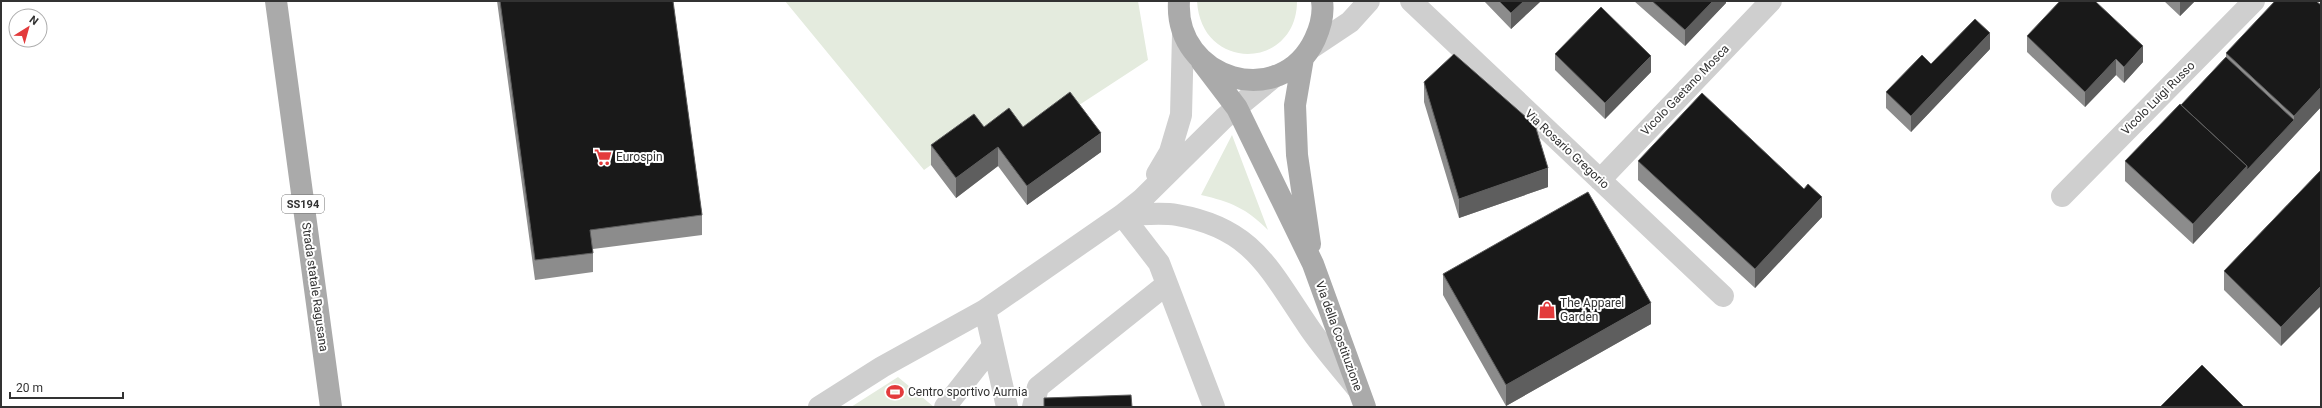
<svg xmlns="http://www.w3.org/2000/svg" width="2322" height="408" viewBox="0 0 2322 408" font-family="Roboto,sans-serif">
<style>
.green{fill:#e4ebde}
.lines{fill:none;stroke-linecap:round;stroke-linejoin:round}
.minor{stroke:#cfcfcf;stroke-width:22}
.major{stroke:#aaa;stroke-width:22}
.wall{fill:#8c8c8c}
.shaded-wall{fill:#5e5e5e}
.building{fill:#191919;stroke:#5e5e5e}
.labels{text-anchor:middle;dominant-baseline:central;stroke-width:4;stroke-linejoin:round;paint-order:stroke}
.shield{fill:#fff;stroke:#707070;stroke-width:1}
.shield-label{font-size:11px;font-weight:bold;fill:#323232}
.street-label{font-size:12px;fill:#323232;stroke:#fff}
.poi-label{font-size:12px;fill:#323232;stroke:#fff;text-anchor:start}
</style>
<rect width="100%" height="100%" fill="#fff"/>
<path class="green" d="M785 1H1138L1148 60 1070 111 1023 146 974 134 924 170Z
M1197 1H1297C1297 70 1201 73 1197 1Z
M1232 135 1268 230C1246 208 1231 202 1201 195Z
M898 377 934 407H851Z"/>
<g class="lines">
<path class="minor" d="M1411 1 1723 296
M1311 48 1350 22 1369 1
M1157 174 1170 152 1181 115 1183 34
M1600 180 1771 1
M2062 196 2254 1
M1122 215C1140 215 1160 212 1177 215 1253 228 1269 269 1308 326 1322 347 1340 367 1357 388
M1122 215 1159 263 1214 407
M985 310 1007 407
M819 407 882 367 985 310 1122 215 1142 199 1224 118 1275 76
M945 407 993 346
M1033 407 1038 387 1167 284"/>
<path class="major" d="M276 1 331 407
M1179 1C1174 80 1281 112 1315 39 1320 28 1324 14 1322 1
M1303 58 1295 105 1297 155 1310 244
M1202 62 1237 108 1313 264 1365 407"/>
</g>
<path class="wall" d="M497 1H673L702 215V235L593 249V272L535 280Z
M1484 1H1541L1511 29Z
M1634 1H1726V3L1685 46Z
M2164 1H2195L2180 16Z
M2321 5V107L2193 244 2125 181V161L2181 105 2226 57V53Z
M2027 36 2143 62 2124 83 2116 75 2085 107 2027 52Z
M1990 49 1911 132 1886 108V92L1931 64Z
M1555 54 1651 72 1605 119 1555 70Z
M1424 82 1548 187 1459 218 1424 102Z
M984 127H1023L1101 152 1027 205 998 166 956 198 931 165V145Z
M1638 161 1822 217 1755 288 1638 180Z
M2321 170 2281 346 2224 290V271Z
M1443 274 1651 324 1506 406 1443 295Z"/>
<path class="shaded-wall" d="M1524 1H1541L1511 29V13Z
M1713 1H1726V3L1685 46V30Z
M2180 1H2195L2180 16Z
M1990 33V49L1911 132V116Z
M2143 46V62L2124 83V67Z
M1651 56V72L1605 119V103Z
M2116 59V75L2085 107V92Z
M2321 87V107L2294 136V116Z
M2294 120V136L2193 244V224L2247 166Z
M1101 133V152L1027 205V186Z
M998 147V166L956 198V178Z
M1548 168V187L1459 218V199Z
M1822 197V217L1755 288V269Z
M2321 286V306L2281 346V327Z
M1651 303V324L1506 406V385Z"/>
<path class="building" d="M500 1H673L702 215 590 230 593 253 535 260Z
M1499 1H1524L1511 13Z
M1652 1H1713L1685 30Z
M2060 1H2095L2143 46 2124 67 2116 59 2085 92 2027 36Z
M2275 1H2316L2321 5V87L2294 116 2226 53Z
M1601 7 1651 56 1605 103 1555 54Z
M1975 19 1990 33 1911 116 1886 92 1922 55 1931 64Z
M1454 54 1535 125 1548 168 1459 199 1424 82Z
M2226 57 2294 120 2247 170V166L2181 105Z
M1070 92 1101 133 1027 186 998 147 956 178 931 145 974 114 984 127 1009 108 1023 127Z
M1702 93 1804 189 1808 184 1822 197 1755 269 1638 161Z
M2180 104 2247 166 2193 224 2125 161Z
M2321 170V286L2281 327 2224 271Z
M1588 192 1651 303 1506 385 1443 274Z
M2202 365 2244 407H2160Z
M1131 395 1132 407H1044V398Z"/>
<defs>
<g id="supermarket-bare" transform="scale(1.38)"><path d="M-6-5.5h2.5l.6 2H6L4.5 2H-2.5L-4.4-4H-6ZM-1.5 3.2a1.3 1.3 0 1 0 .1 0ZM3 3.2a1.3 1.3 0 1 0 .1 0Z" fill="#e33b3c" stroke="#fff" stroke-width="2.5" paint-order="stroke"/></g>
<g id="shop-bare" transform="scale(1.38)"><path d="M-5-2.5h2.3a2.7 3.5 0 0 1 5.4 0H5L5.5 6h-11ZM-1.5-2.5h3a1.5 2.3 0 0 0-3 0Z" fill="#e33b3c" stroke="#fff" stroke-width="2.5" paint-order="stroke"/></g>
<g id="stadium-bare" transform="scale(1.38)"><path d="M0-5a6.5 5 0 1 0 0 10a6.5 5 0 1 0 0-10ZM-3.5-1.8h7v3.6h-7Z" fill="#e33b3c" stroke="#fff" stroke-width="2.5" paint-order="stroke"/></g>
</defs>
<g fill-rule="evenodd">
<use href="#supermarket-bare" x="603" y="157"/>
<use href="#shop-bare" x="1547" y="310"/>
<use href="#stadium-bare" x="895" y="392"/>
</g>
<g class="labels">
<rect class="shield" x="282" y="195" width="42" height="18" rx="3"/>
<g class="shield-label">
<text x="303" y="204">SS194</text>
</g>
<g class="street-label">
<text transform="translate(1685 90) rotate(-46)">Vicolo Gaetano Mosca</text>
<text transform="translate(2158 98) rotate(-45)">Vicolo Luigi Russo</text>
<text transform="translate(1567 149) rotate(43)">Via Rosario Gregorio</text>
<text transform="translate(315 287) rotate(82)">Strada statale Ragusana</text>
<text transform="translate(1339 336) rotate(70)">Via della Costituzione</text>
</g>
<g class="poi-label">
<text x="616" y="157">Eurospin</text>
<text x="1560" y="303">The Apparel<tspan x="1560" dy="14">Garden</tspan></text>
<text x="908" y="392">Centro sportivo Aurnia</text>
</g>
</g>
<rect width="2322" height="408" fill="none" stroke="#323232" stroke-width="4"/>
<g transform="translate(28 28) rotate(37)"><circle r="19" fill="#ffffff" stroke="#adadad"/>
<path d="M0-3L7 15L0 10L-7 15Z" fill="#e33b3c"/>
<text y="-6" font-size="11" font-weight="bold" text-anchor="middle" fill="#323232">N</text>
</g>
<path d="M10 392v6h113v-6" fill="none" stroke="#323232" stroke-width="2"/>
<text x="16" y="392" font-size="12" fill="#323232" stroke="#ffffff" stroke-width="3" paint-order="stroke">20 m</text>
</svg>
